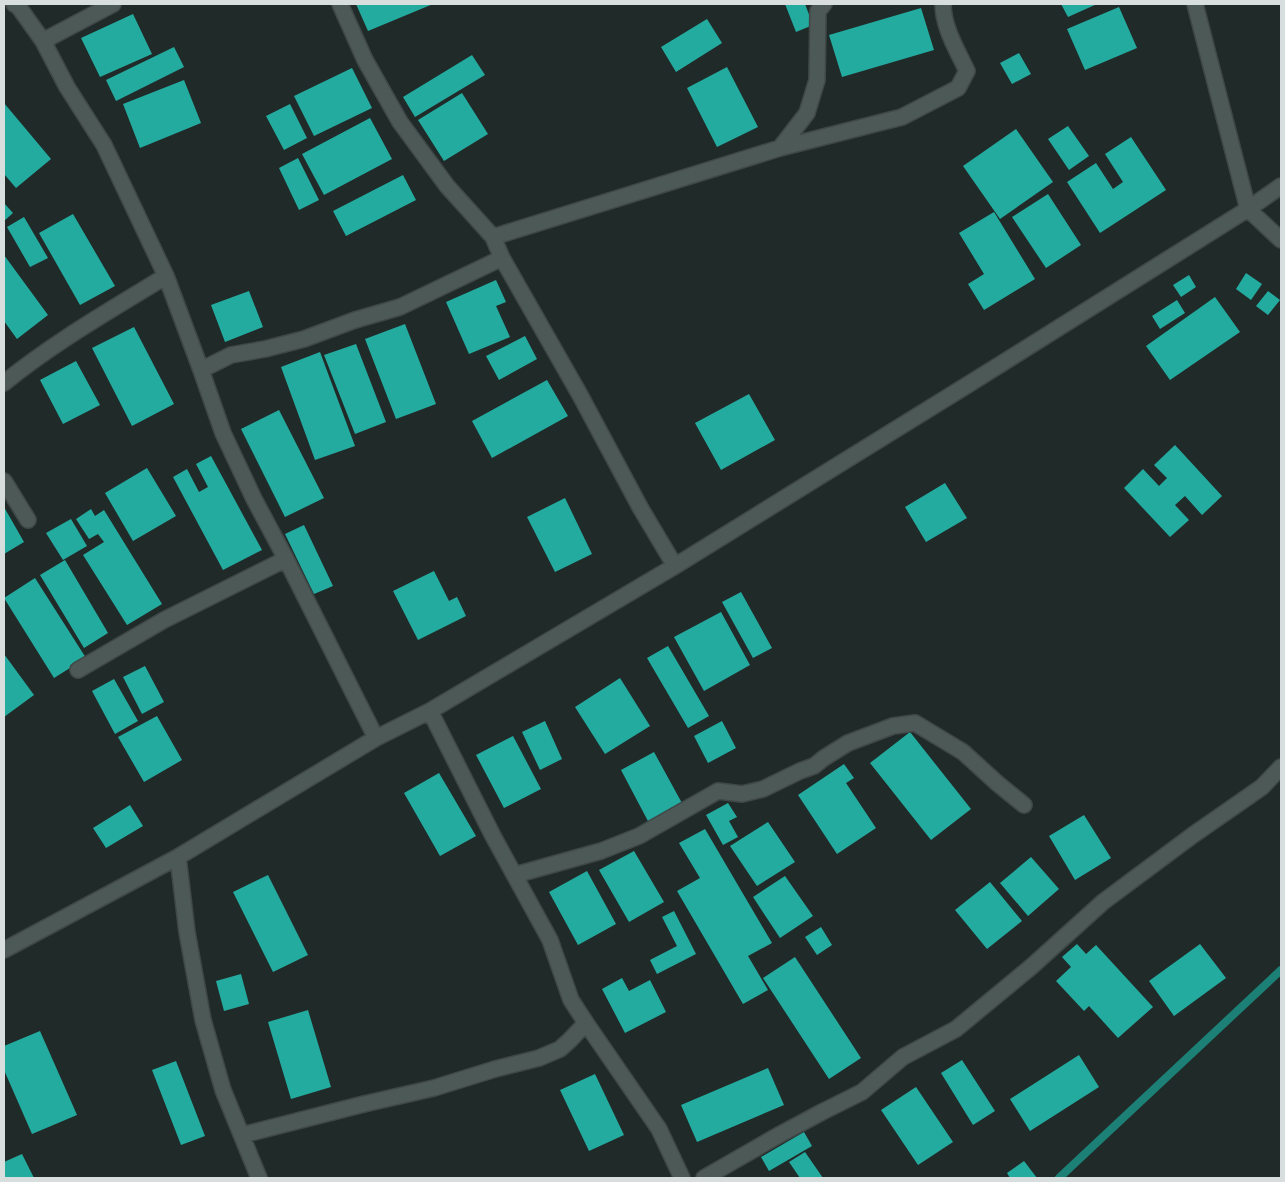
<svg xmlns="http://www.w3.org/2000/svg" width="1285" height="1182" viewBox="0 0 1285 1182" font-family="'Alegreya Sans',sans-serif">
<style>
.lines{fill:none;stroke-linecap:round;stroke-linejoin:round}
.stream{stroke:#1c8077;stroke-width:8}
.building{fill:#24aba0}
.street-casing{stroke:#3f4847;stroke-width:18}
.street{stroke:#4d5957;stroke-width:15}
</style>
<rect width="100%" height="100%" fill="#202b29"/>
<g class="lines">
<path class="stream" d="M1059 1178 1281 970"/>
</g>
<path class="building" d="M356 4H433L368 31Z
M785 4H805L813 25 796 32Z
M1061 4H1097L1068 17Z
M1119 7 1137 48 1085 70 1067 29Z
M921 8 934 50 842 77 829 35Z
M133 14 152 54 100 77 81 38Z
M707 19 722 43 676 72 661 47Z
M174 47 184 67 116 101 106 80Z
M1019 53 1031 74 1012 84 1000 63Z
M472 55 485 75 415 117 403 97Z
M727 67 758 127 717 147 687 88Z
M352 68 372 108 314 136 294 96Z
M184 80 201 123 140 148 123 104Z
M462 93 488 134 444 161 418 120Z
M4 103 51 159 16 188 4 174Z
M290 104 307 138 284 150 266 116Z
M370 118 392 159 324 195 302 154Z
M1068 126 1089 156 1069 170 1048 139Z
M1016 129 1053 182 1000 219 963 166Z
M1131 137 1166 190 1100 233 1067 182 1096 163 1113 189 1123 182 1105 154Z
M298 158 319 200 299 210 279 168Z
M403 175 416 200 346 236 333 211Z
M1048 194 1081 245 1046 268 1012 217Z
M4 203 13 213 4 221Z
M994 212 1035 279 984 310 968 284 984 274 959 233Z
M73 214 115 286 80 305 39 233Z
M24 217 48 258 30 267 7 227Z
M4 255 48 315 17 339 4 321Z
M1246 273 1262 284 1251 300 1236 289Z
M1189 275 1196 287 1181 297 1173 285Z
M496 280 506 302 496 306 510 337 469 354 446 302Z
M249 291 263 327 225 342 211 305Z
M1268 291 1280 300 1268 315 1256 306Z
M1215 297 1240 332 1170 380 1146 346Z
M1177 300 1185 313 1160 329 1152 316Z
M405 324 436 404 396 419 365 339Z
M134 327 174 404 132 426 92 348Z
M525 336 537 359 499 380 486 356Z
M356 344 386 422 355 434 324 355Z
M320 352 355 446 315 460 281 367Z
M76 361 100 405 63 424 40 380Z
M547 380 568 416 492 458 472 421Z
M749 394 775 440 721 470 695 423Z
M279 410 324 498 285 517 241 429Z
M1175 445 1222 496 1202 515 1185 496 1175 505 1189 520 1170 537 1124 488 1143 469 1159 486 1167 478 1154 465Z
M211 456 262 550 223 570 173 477 187 469 199 492 208 487 196 464Z
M147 468 176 516 133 541 105 493Z
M945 483 967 518 926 542 905 507Z
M565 498 592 554 555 572 527 517Z
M4 507 24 542 4 554Z
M91 509 95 516 104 510 162 604 127 625 83 555 104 542 98 534 89 539 76 519Z
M71 519 87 546 63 560 46 533Z
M304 525 333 586 314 594 285 534Z
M65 560 108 633 84 648 40 575Z
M434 571 449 601 457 597 466 616 418 640 393 591Z
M35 578 86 658 54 678 4 598Z
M741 592 772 648 753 658 722 602Z
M721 612 750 665 704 691 674 637Z
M668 646 709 716 688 728 647 658Z
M4 654 34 695 4 717Z
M145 666 164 702 142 714 123 677Z
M620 678 650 726 605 754 575 707Z
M114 679 138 721 115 734 92 691Z
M157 716 182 760 144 782 118 737Z
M545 721 562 759 540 770 522 732Z
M722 721 736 748 708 763 694 736Z
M910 732 971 809 931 840 870 763Z
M513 736 541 789 504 808 476 755Z
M654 752 683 805 649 823 621 770Z
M844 764 854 778 846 783 876 828 837 854 798 795Z
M439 773 476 836 440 856 404 793Z
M728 803 737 817 729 821 738 837 723 845 706 815Z
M130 805 143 826 106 848 93 828Z
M1084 815 1111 858 1075 880 1049 836Z
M768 822 795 862 757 886 730 846Z
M705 829 772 943 748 956 768 990 743 1004 677 891 700 878 679 843Z
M634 851 664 902 629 922 599 870Z
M1031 857 1059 889 1028 916 1000 883Z
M587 871 616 924 578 945 549 892Z
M268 875 308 955 273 972 233 892Z
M785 876 813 916 780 938 753 897Z
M990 882 1022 921 987 949 955 910Z
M674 911 696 954 657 974 650 960 677 946 662 917Z
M821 927 832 945 817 955 805 937Z
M1077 944 1086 954 1096 945 1153 1007 1118 1038 1089 1006 1084 1011 1056 981 1071 967 1062 957Z
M1200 944 1226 978 1174 1016 1149 981Z
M795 957 861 1058 829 1079 763 978Z
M241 974 249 1004 224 1011 216 981Z
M622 978 629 991 650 980 666 1012 625 1033 602 989Z
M308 1010 331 1087 291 1099 268 1022Z
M40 1031 77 1115 32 1134 4 1070V1046Z
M1079 1055 1099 1087 1030 1131 1010 1099Z
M962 1060 995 1111 973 1125 941 1073Z
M176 1061 205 1136 181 1145 152 1070Z
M768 1068 784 1105 697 1142 681 1105Z
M595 1074 624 1135 589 1151 560 1090Z
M916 1087 953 1142 918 1165 881 1110Z
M804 1132 812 1146 769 1171 761 1157Z
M805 1152 823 1178H800L789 1162Z
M22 1154 34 1178H4V1162Z
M1024 1161 1037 1178H1010L1007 1173Z"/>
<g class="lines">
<g class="street-casing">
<path id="street" d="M14 4 18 6 43 41 67 87 104 145 166 276 201 370
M340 4 365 60 400 122 447 186 493 237 502 258 580 395 641 509 675 566
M1195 4 1248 209 1281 240
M43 41 113 4
M780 148 807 113 817 80 818 11 824 4
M493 237 780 148 902 117 958 88 967 71C957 50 943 27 943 4
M4 383C54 342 111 310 166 276
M4 481 28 520
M78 670 164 620 286 559
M430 711 493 836 550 940 571 1000 586 1023 659 1129 682 1178
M376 738 286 559 254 499 223 433 201 370 231 355 265 349 304 339 355 320 400 307 502 258
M178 857 187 932 203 1020 223 1090 259 1178
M515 875 601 851 639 836 718 791 742 794 763 789 800 771 814 766 824 758 848 743 893 726 915 723 963 752 997 783 1024 805
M4 950 178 857 376 738 430 711 675 566 969 384 1248 209 1281 186
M242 1135 364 1104 434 1088 495 1069 539 1058 560 1049 570 1040 586 1023
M704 1178 779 1135 822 1112 862 1092 903 1057 956 1029 1031 967 1103 902 1193 835 1262 787 1281 767"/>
</g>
<use href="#street" class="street"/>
</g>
<rect width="1285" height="1182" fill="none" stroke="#d8dedd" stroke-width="10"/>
</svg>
